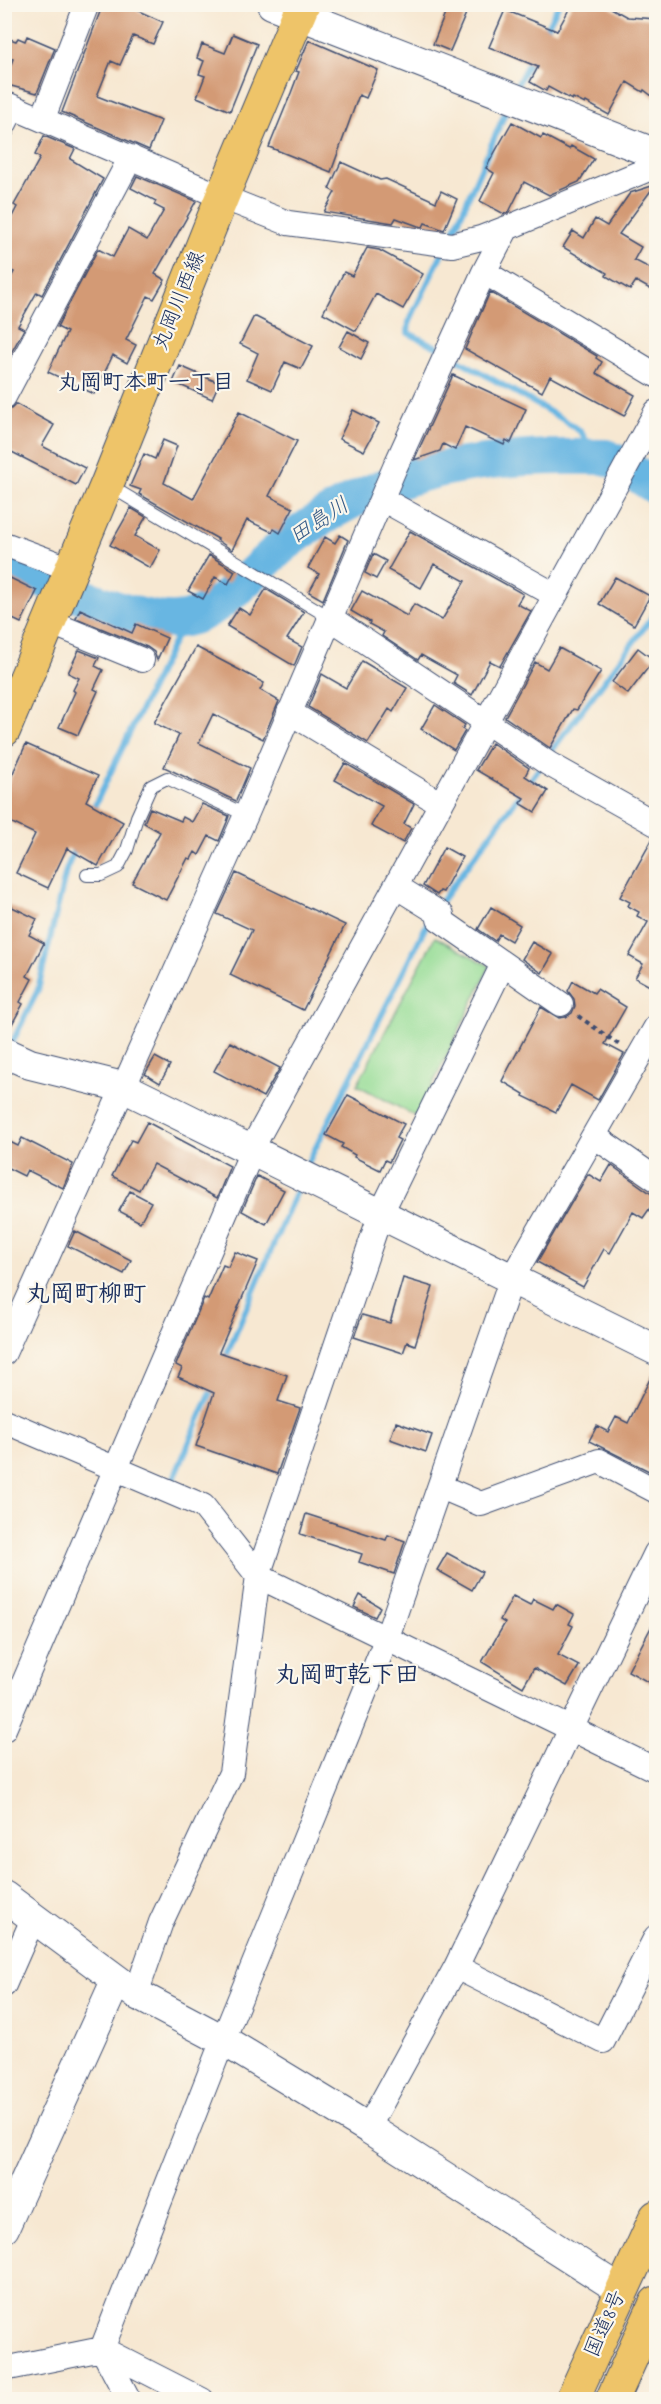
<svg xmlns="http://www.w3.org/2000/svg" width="661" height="2404" viewBox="0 0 661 2404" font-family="'Indie Flower','Klee One',sans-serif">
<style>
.green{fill:#97dd97;stroke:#59867a;stroke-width:1.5}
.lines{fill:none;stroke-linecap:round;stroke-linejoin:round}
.stream{stroke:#68b6e2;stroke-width:6}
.river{stroke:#68b6e2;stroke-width:36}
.building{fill:#d39a74}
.service-casing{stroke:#3c4b6f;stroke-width:14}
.minor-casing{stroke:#3c4b6f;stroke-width:26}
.tertiary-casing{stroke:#3c4b6f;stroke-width:32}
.primary-casing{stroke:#3c4b6f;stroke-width:35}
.trunk-casing{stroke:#3c4b6f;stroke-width:35}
.path{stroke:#3c4b6f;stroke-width:4;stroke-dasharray:4.5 4.5;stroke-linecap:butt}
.service{stroke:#fff;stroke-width:12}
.minor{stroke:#fff;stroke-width:24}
.tertiary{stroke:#fff;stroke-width:30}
.primary{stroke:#eec469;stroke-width:33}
.trunk{stroke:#eec469;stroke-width:33}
.labels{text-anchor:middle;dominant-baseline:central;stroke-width:4.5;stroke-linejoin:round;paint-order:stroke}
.street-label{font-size:21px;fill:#1b2f5e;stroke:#fbf7ec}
.neighbourhood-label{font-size:22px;font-weight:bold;fill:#1b2f5e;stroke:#fbf7ec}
.water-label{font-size:22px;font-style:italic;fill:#325886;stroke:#fbf7ec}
.quarter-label{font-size:24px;font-weight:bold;fill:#1b2f5e;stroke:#fbf7ec}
</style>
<rect width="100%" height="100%" fill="#fbf7ec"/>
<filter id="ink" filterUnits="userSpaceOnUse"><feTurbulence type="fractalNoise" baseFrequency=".0167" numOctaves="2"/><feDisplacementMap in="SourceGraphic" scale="12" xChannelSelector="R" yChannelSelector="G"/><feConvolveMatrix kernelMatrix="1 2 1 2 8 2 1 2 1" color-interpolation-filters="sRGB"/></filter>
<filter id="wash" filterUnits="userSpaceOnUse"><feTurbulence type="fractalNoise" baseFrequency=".008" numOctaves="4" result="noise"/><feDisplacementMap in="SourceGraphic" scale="24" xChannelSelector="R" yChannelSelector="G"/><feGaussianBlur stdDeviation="1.35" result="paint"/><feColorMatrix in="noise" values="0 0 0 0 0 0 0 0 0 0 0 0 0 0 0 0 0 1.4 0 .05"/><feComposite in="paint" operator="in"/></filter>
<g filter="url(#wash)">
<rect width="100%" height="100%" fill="#f7e8d2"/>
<path class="green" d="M435 937 490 966 417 1117 357 1085Z"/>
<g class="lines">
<path class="stream" d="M544 33 559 4
M515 89 531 58
M451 238 509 104
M443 350 408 333 409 322 444 249
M452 356 564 420 581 432 597 457
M547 757 656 612
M92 811 184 620
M437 907 541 766
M11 1045 38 990 66 871 76 845
M306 1167 431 916
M224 1361 300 1182
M172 1483 213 1387"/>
<path class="river" d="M4 563C47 580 140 628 185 619 222 612 256 567 285 544 385 465 484 455 606 457L619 463 656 487"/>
</g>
<g id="blocks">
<path class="building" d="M103 4H123L163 22 153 44 133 36 120 65 111 61 97 96 161 121 149 150 62 112Z
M449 4H470L450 51 433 44Z
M572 4H604L627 17 657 19V100L644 90 643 92 627 82 609 115 586 102 585 104 573 98 572 100 548 87 546 91 530 82 538 67 489 47 505 10 557 31Z
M233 34 257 44 230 111 197 97 205 76 199 74 204 61 197 58 202 44 225 53Z
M27 36 55 48 37 93 4 84 13 59 4 56 10 39 16 41 18 38 25 41Z
M309 40 378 70 366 98 359 95 331 172 269 147 291 93 299 72 296 71Z
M512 122 541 138 543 135 569 149 571 146 594 159 579 182 549 195 524 182 509 212 504 214 480 201 494 173 486 168Z
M44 136 75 149 70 159 103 179 42 295 37 292 18 326 24 329 4 366V290L14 272 4 267 5 230 17 207 14 205 40 158 35 155Z
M341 162 380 180 386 179 436 202 441 191 457 199 444 230 425 223 423 227 418 226 396 218 393 223 324 212 335 192 329 189Z
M137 176 196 201 155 274 165 280 154 299 148 296 126 340 136 345 127 363 113 355 94 394 48 372 67 332 57 327 98 249 113 257 128 229 147 240 164 210 154 205 156 201 131 188Z
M655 185 619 234 641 247 634 260 657 272V293L636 281 630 290 606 276 607 273 563 247 573 231 584 238 595 219 607 226 630 193Z
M367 248 379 250 423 274 403 309 376 294 356 331 323 313 344 272 352 276Z
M490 292 597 356 596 358 602 362 596 373 635 395 624 416 550 376 542 392 465 349Z
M254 316 313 346 301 369 285 362 272 390 247 379 258 353 240 344Z
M348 331 369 343 361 359 339 347Z
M180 366 219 383 212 399 173 382Z
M453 375 526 409 511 443 506 440 504 445 465 427 455 450 443 444 440 451 414 460Z
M16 404 54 425 42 446 85 468 76 485 4 448V411L11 409Z
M353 410 379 423 364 451 339 439Z
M239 412 297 441 269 496 293 508 280 533 274 529 272 532 247 520 232 550 217 540 218 539 139 494 141 490 130 486 144 454 155 459 163 440 177 446 164 483 193 499Z
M131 508 146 517 135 536 160 550 150 568 110 545Z
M410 531 523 594 517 604 531 611 500 666 490 661 472 695 453 683 457 675 421 655 418 660 382 636 384 632 369 624 370 622 351 611 362 591 407 616 414 604 442 620 465 581 434 564 421 588 388 570Z
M340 535 348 540 323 600 309 592 319 574 308 568 325 537 335 543Z
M373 554 386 561 376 579 365 573Z
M209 555 235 571 228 584 215 577 203 599 188 591Z
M4 575 37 591 21 623 4 615Z
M615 577 650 596 634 625 599 604Z
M266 589 304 612 287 639 302 647 294 666 227 626 239 608 250 615Z
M80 609 132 633 136 624 167 638 157 660 154 652 147 647 76 618Z
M196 647 264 683 260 690 279 701 263 739 213 714 199 743 250 768 236 801 164 767 179 735 154 723Z
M559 648 601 671 577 710 573 709 550 748 505 717 535 662 547 669Z
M638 648 654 660 628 694 612 682Z
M79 650 99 658 95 666 103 670 94 689 98 691 78 735 59 727 75 692 73 690 79 678 68 673Z
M362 661 407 688 393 712 389 709 368 743 308 707 322 674 346 688Z
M435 705 465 725 462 729 465 731 454 750 421 729Z
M492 743 529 768 525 776 548 791 535 812 520 803 524 798 476 770Z
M26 744 98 776 86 801 123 822 98 866 67 848 48 888 16 873 35 834 4 819V793Z
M345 763 414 804 404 824 411 828 403 843 371 826 382 806 335 780Z
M202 804 229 816 227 822 219 841 209 836 199 855 195 852 191 859 188 858 166 900 132 883 160 832 144 823 150 808 181 821 183 817 192 822Z
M653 838H657V990L635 978 643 964 629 956 648 922 637 916 639 912 628 906 630 902 620 897Z
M444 847 462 857 443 892 440 891 437 895 423 886Z
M236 873 345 925 303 1010 230 975 252 930 217 914Z
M4 903 37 919 29 935 44 943 27 976 32 979 20 1002 23 1004 6 1035Z
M491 907 520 925 511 941 499 934 495 941 478 929Z
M532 942 553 954 542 973 522 959Z
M573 981 594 993 597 989 626 1007 605 1044 624 1054 598 1100 571 1085 556 1112 523 1096 524 1094 502 1081 541 1007 559 1018 566 1017 572 1013 575 1006 574 999 568 991Z
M230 1042 280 1068 263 1097 214 1071Z
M155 1057 170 1065 160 1083 145 1074Z
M348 1095 404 1124 396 1138 400 1140 389 1162 385 1160 380 1170 354 1157 355 1155 341 1147 343 1144 326 1135Z
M147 1122 230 1166 217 1198 153 1164 139 1190 112 1176 131 1140 136 1142Z
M22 1138 73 1164 63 1188 27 1170 24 1176 4 1166V1139L18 1146Z
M611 1165 657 1198 643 1218 633 1212 610 1253 604 1249 583 1287 537 1262 588 1174 601 1182Z
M257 1176 284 1190 266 1224 242 1211Z
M130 1191 151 1202 140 1222 119 1211Z
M75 1231 131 1260 124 1274 68 1246Z
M235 1252 258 1261 219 1352 287 1375 278 1401 300 1408 277 1474 196 1446 214 1393 178 1377 182 1368 176 1365 204 1298 208 1300 223 1265 228 1267Z
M403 1278 433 1287 415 1345 407 1342 403 1353 354 1337 362 1315 390 1323Z
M656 1367H657V1475L589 1441 597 1426 608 1432 616 1417 628 1423Z
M396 1422 432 1435 426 1452 390 1439Z
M306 1514 386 1540 388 1535 405 1541 394 1574 359 1562 362 1554 300 1534Z
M447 1553 482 1572 472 1590 437 1570Z
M360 1595 380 1607 375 1617 354 1607Z
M513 1596 530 1605 533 1599 553 1609 556 1604 574 1614 569 1624 573 1626 558 1655 579 1666 567 1686 534 1668 523 1687 482 1662 505 1623 500 1620Z
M657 1616V1687L628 1671Z"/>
</g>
</g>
<g filter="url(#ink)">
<use href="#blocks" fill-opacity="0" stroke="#3c4b6f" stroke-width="1.5"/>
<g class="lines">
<g class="service-casing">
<path id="service" d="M4 138 19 109
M108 485 329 617
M87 875H101L118 867 127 850 137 817 151 786 167 778 246 815"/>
</g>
<g class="minor-casing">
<path id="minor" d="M4 103 222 197 288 223 452 245 481 238 507 228 656 166
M43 118 87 4
M484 272 656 375
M4 397 131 157
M382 499 555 595
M4 544 71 569
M329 617 549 764 656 824
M49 622 142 660
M289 712 441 804
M397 887 442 915 439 919 561 1004
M594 1136 656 1179
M4 1353 246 815 395 467 484 272 507 228
M4 1421 203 1506 258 1576 656 1770
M441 1487 481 1504 599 1461 656 1491
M4 1729 259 1135 656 412
M456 1967 603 2041 656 1937
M4 1985 33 1919
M136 1994 161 1922 231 1773 258 1576 381 1213 503 964
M368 2128 456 1967 656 1553
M102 2349 223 2040 386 1640 512 1278 656 1027
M102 2349 129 2400
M4 2369 102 2349 202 2400"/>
</g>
<g class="tertiary-casing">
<path id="tertiary" d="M272 4 656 154
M4 1052 30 1064 123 1087 656 1350
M4 1896 136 1994 223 2040 368 2128 621 2290
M4 2228 116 1981"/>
</g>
<g class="primary-casing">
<path id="primary" d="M4 730 107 484 222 197 303 4"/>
</g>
<g class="trunk-casing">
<path id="trunk" d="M572 2400 656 2217
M612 2400 656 2303"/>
</g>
<path class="path" d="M578 1016 621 1046"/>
<use href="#service" class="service"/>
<use href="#minor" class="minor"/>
<use href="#tertiary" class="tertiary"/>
<use href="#primary" class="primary"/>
<use href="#trunk" class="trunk"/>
</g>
</g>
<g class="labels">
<g class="street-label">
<text transform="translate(180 301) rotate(-68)">丸岡川西線</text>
<text transform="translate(606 2324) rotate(-66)">国道8号</text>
</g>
<g class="neighbourhood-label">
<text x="146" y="384">丸岡町本町一丁目</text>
</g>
<g class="water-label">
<text transform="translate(320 522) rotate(-33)">田島川</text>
</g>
<g class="quarter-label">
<text x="86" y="1295">丸岡町柳町</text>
<text x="347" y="1676">丸岡町乾下田</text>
</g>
</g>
<rect width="661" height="2404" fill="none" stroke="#fbf7ec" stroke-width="24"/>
</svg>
